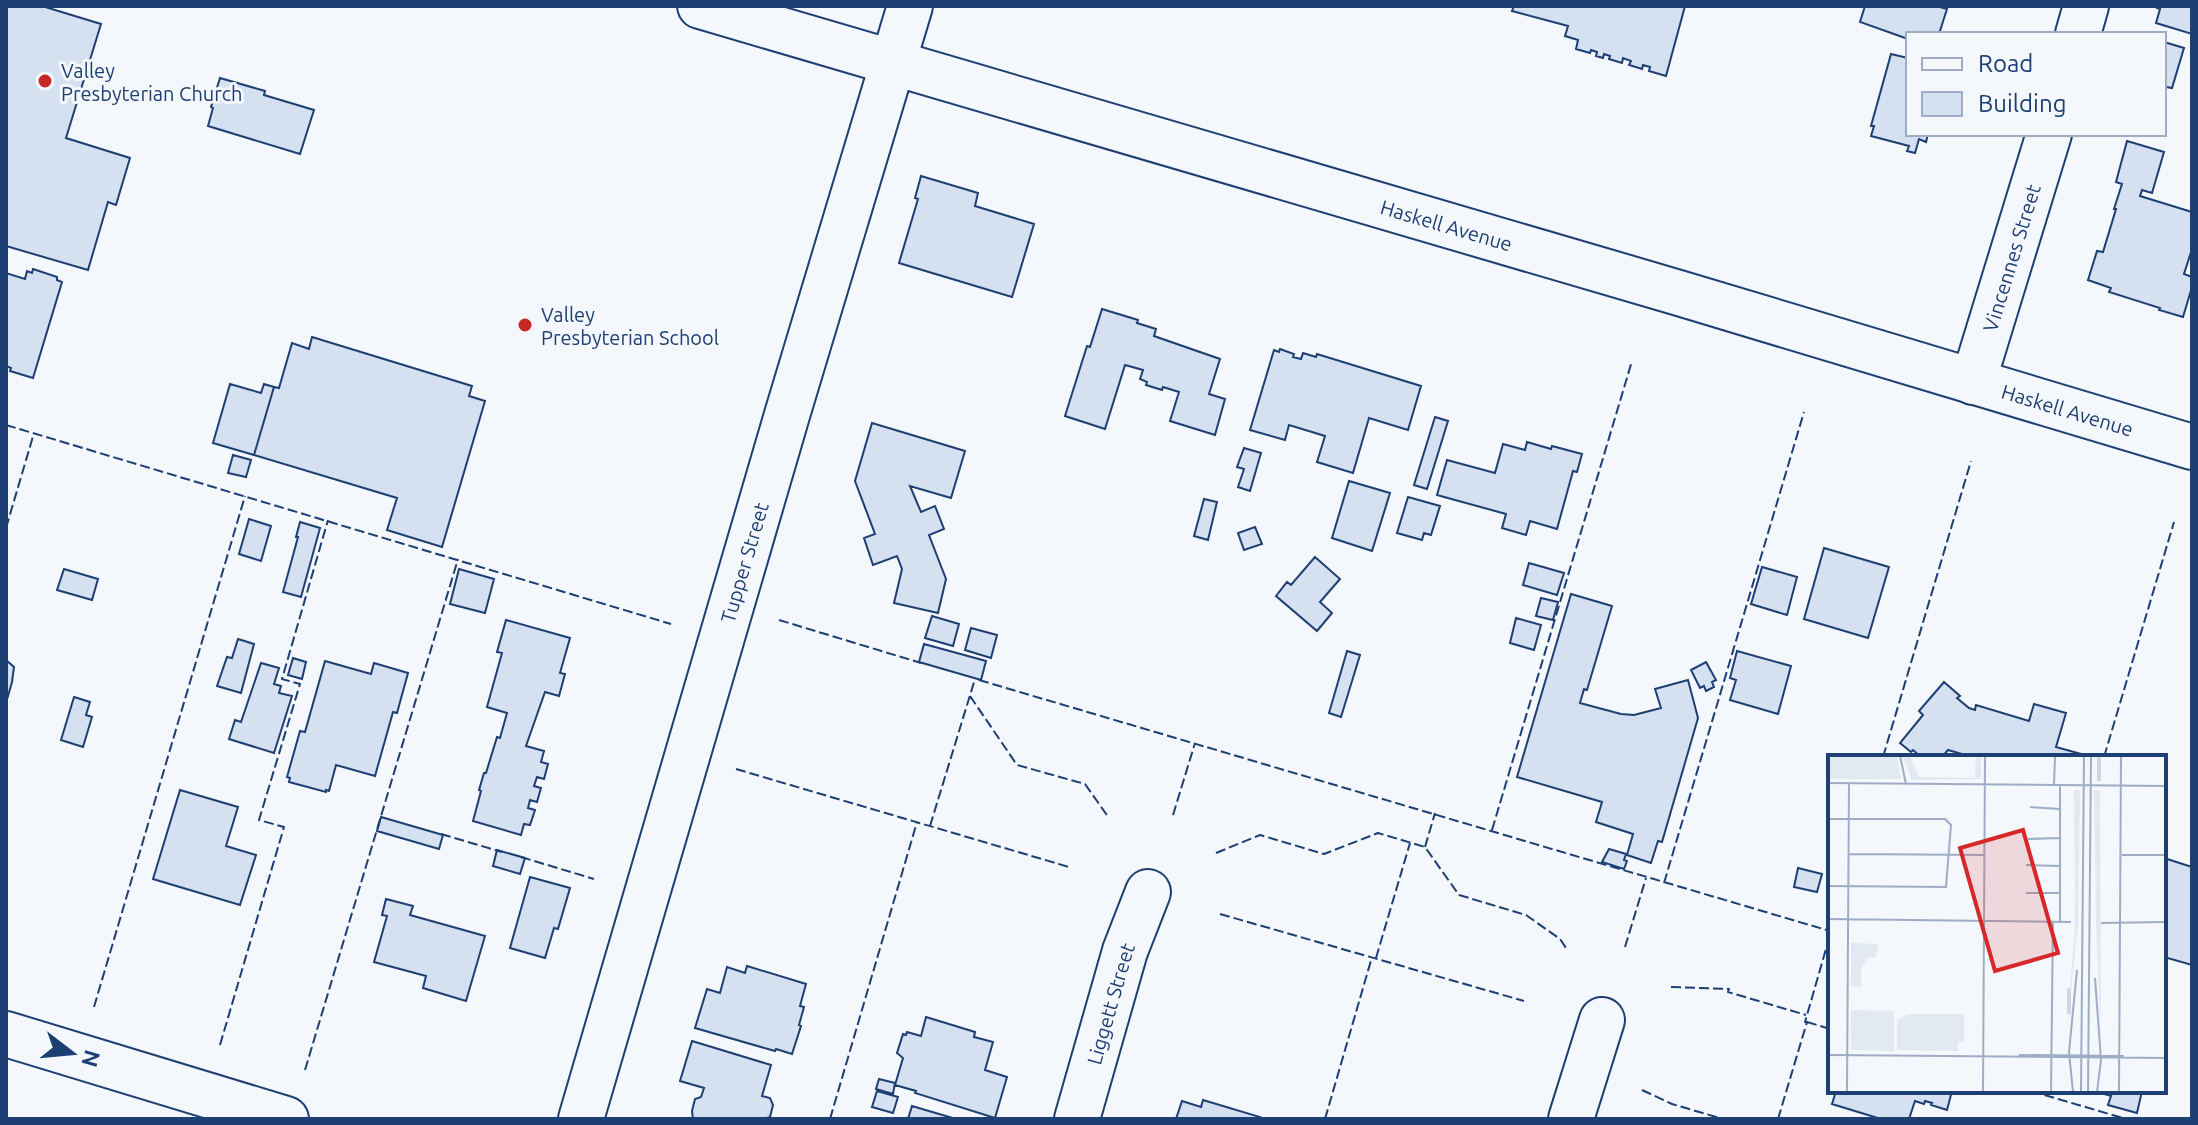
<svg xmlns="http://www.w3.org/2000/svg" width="2198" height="1125" viewBox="0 0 2198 1125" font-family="Ubuntu,sans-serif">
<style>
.building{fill:#d5e0f0;stroke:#1d3f73;stroke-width:2}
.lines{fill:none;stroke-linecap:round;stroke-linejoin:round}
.minor-casing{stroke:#1d3f73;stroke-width:48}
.major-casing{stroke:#1d3f73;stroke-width:48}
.minor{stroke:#f4f7fb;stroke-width:44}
.major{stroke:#f4f7fb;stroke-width:44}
.fence{stroke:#1d3f73;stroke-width:2;stroke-dasharray:10 4;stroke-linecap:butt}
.poi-dot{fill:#c62828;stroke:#f4f7fb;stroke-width:3}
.labels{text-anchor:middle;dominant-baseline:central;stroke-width:6;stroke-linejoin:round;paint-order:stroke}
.poi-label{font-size:20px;fill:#1d3f73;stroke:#f4f7fb;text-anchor:start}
.street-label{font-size:20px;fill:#1d3f73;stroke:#f4f7fb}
.inset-river{fill:none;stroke:#cfd7e4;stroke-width:4}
.inset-road{fill:none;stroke:#9eadc5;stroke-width:2}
.view{fill:#d62828;fill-opacity:0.15;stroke:#d62828;stroke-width:4}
.inset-edge{fill:none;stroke:#1d3f73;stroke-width:4}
</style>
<rect width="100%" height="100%" fill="#f4f7fb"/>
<path class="building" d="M6 6H42L101 24 66 138 130 158 116 205 108 202 88 270 6 246Z
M1514 6H1685L1666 76 1649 71 1650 67 1643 65 1642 69 1629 65 1631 61 1623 58 1622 63 1609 59 1610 56 1604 54 1603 58 1596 56 1597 52 1591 50 1590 53 1576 49 1578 40 1565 36 1568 26 1512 11Z
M1865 6H1936L1947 9 1939 34H1908V39L1860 22Z
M2157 6H2192V34L2156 23 2160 9 2157 8Z
M2164 42 2184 48 2172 88 2166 87 2164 97Z
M1891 54 1908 58V134H1928L1926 142 1919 139 1915 153 1907 151 1909 146 1871 136 1874 126H1871Z
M220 78 265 91 264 95 314 110 300 154 208 126 213 108 211 107Z
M2127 141 2164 152 2152 193 2142 190 2140 196 2192 212V249L2184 274 2192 277V287L2183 317 2159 310 2160 308 2109 292 2111 288 2088 280 2097 251 2103 252 2116 209H2114L2122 184 2116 182Z
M921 176 978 193 975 206 1034 224 1012 297 899 263 918 199 915 198Z
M33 269 57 277V280L62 282 33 378 10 371 11 368 6 366V273L25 279 27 271 32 273Z
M1102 309 1138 320 1137 323 1156 329 1154 336 1220 359 1209 394 1225 399 1215 435 1170 421 1179 392 1163 387 1162 390 1146 385 1147 382 1140 379 1143 370 1125 365 1105 429 1065 416 1087 346 1090 347Z
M312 337 472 386 469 396 485 401 442 547 387 530 397 498 254 455 274 387 279 388 292 343 309 349Z
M1280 349 1294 354 1293 357 1301 359 1303 353 1316 357 1317 354 1421 386 1408 430 1369 418 1353 473 1317 462 1325 436 1289 425 1285 440 1250 430 1274 350 1279 352Z
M230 384 261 393 264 384 274 387 254 455 213 443Z
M1435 417 1448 421 1427 489 1414 485Z
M872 423 965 451 951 498 910 486 921 512 935 506 944 529 929 535 946 579 938 613 894 603 902 569 897 556 873 565 864 538 875 534 855 481Z
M1527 442 1551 449 1552 446 1582 454 1577 472 1573 471 1557 529 1530 521 1526 535 1502 528 1506 514 1437 495 1447 460 1495 473 1503 444 1525 450Z
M1244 448 1261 453 1250 491 1238 487 1244 469 1237 467Z
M233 455 251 460 246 477 228 473Z
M1349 481 1390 493 1372 551 1332 538Z
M1408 497 1440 506 1431 535 1424 533 1422 540 1397 533Z
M1204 499 1217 502 1208 540 1194 536Z
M249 519 271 526 261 561 239 554Z
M300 522 320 528 301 597 283 592 298 537H296Z
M1255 527 1262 544 1244 550 1238 533Z
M1824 548 1889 567 1868 638 1804 619Z
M1315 557 1340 579 1320 602 1332 613 1317 631 1276 596 1287 582 1291 585Z
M1529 563 1564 573 1557 595 1523 585Z
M1762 567 1797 577 1787 615 1751 604Z
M64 569 98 579 92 600 57 590Z
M459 569 494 579 485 613 450 604Z
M1571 594 1612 606 1587 690 1584 689 1580 703 1621 714 1634 715 1661 708 1655 689 1688 680 1698 718 1662 842 1658 841 1651 863 1627 855 1633 834 1596 822 1602 802 1517 777Z
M1541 598 1558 602 1553 620 1536 616Z
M932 616 959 624 953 646 925 638Z
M1516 618 1541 625 1534 650 1510 643Z
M506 620 570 638 560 673 565 674 559 696 545 692 526 746 544 751 541 762 548 764 544 779 537 777 534 786 541 788 537 802 530 800 528 808 535 810 530 825 524 824 521 835 473 821 481 791 479 790 484 773H486L497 737 500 738 507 713 487 707 502 653 497 652Z
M971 628 997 635 991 658 965 650Z
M238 639 254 644 241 693 217 686 227 657 232 658Z
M924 644 986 661 981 680 919 662Z
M1347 651 1360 655 1341 717 1329 713Z
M1737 651 1791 666 1778 714 1730 700 1736 680 1730 678Z
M293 658 306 662 302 679 288 675Z
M6 660 14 667 12 682 6 703Z
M325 661 371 674 374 663 408 673 397 713 393 712 375 776 336 765 329 791 326 790V792L289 782 290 778 287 777 300 731 305 732Z
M1706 662 1716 680 1712 682 1714 687 1706 691 1704 686 1700 688 1691 670Z
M261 663 279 668 274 684 281 686 279 693 292 696 274 753 229 739 235 720 241 722Z
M1944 682 1960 696 1957 698 1969 708 1975 710 1976 705 2029 721 2034 704 2066 713 2056 747 2092 757H1972L1948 750 1942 757H1921L1913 750 1911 752 1900 743 1923 715 1919 711Z
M74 697 90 702 86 715 92 717 83 747 61 740Z
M180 790 238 807 226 846 256 855 240 905 153 879Z
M381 817 443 835 439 849 377 831Z
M1609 849 1626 854 1624 860 1627 861 1624 869 1602 862Z
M497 850 525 858 520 874 493 866Z
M2164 858 2192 867V965L2164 957Z
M1798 868 1822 874 1817 892 1794 887Z
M530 877 570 888 558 929 554 928 545 958 510 948Z
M386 899 413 906 410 915 485 936 466 1001 423 988 426 976 374 962 387 916 382 915Z
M747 966 806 984 800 1006 804 1007 799 1025 801 1026 792 1054 776 1049 775 1051 695 1028 707 989 720 993 727 967 745 973Z
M926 1017 975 1032 974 1037 993 1042 985 1070 1007 1077 995 1118 915 1093 916 1091 895 1085 903 1058 897 1053 903 1034 906 1035 907 1032 921 1036Z
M692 1041 771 1065 762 1096 770 1098 773 1105 770 1117 764 1119H693L692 1111 695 1099 701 1097 704 1088 680 1081Z
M879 1079 895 1083 893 1094 876 1089Z
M877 1091 898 1097 893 1113 872 1107Z
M1836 1091H1952L1947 1110 1931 1105 1932 1103 1925 1101 1924 1104 1915 1101 1909 1119H1881L1832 1104Z
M2101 1091H2142L2137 1113 2108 1105 2111 1096 2101 1093Z
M1203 1100 1260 1117 1259 1119H1176L1182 1101 1201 1107Z
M912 1106 956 1119H908Z"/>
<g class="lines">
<g class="minor-casing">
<g id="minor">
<path d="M2078 34 2086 6"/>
<path id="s1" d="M1973 382 2049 134"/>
<path d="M6 1034 286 1119"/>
<path id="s2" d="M581 1119 787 415 910 6"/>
<path id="s3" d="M1077 1119 1125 951 1148 892"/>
<path d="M1571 1119 1602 1020"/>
</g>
</g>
<g class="major-casing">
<g id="major">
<path id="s4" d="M700 6 1679 293 2192 447"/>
</g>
</g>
<use href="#minor" class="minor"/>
<use href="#major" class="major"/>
<path class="fence" d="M6 425 671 624
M6 528 34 433
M779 620 921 663
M979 680 1830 931
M970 696 1017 765 1085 784 1109 818
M1883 757 1971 461
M2104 757 2174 522
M736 769 1069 867
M1173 815 1195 743
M930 826 975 679
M1492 830 1632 361
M441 834 502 852
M1425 847 1435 813
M1216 853 1260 835 1324 854 1378 833 1425 847 1459 895 1526 915 1560 939 1568 951
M521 857 594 879
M1664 883 1804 412
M1220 914 1524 1001
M1625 947 1646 878
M1376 958 1410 843
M1671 987 1729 989 1728 992 1806 1015
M94 1007 245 496
M1807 1022 1830 1029
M220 1045 284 827 259 820 300 684 282 679 328 520
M305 1070 458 559
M1642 1090 1672 1104 1723 1119
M2031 1091 2126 1119
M830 1119 917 822
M1325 1119 1372 957
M1778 1119 1807 1022H1805L1830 935"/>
</g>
<g class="poi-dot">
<circle cx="45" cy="81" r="8"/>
<circle cx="525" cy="325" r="8"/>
</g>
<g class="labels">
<g class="poi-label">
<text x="61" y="70">Valley<tspan x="61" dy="23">Presbyterian Church</tspan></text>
<text x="541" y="314">Valley<tspan x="541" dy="23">Presbyterian School</tspan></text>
</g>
<g class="street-label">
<text stroke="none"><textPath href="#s4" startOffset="778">Haskell Avenue</textPath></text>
<text stroke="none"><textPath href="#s1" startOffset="130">Vincennes Street</textPath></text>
<text stroke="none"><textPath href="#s4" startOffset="1426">Haskell Avenue</textPath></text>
<text stroke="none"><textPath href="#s2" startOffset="580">Tupper Street</textPath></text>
<text stroke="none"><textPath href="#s3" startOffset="120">Liggett Street</textPath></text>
</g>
</g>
<g transform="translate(1828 755)">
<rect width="338" height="338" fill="#f4f7fb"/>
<path d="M0 1H69L73 24H0ZM74 1H82L91 22 147 23 148 1H153V24L84 25ZM246 35H252L250 169 239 276 247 168ZM266 35H272L273 284 268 166ZM23 188 50 189 48 202 39 203 33 214V232H23ZM23 255 66 256V296L23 295ZM79 259H136V287H130V296L69 295V266Z" fill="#e3e9f0"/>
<path class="inset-river" d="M271 1V26M241 259V233"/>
<path class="inset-road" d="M72 1 78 29M0 28 338 31M226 30 227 1M202 52 232 54M0 64H117L123 70 118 132 0 131M200 84 232 83M21 99 157 100M294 100H338M198 110 232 111M198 138H232M0 164 243 167M232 166V30M273 168 338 167M267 223 273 305 269 337M0 300 338 303M191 300 296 301M19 337 21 28M49 337H118M155 337 157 1M223 337 225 166M245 337 241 297 249 215M253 337 256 1M260 337 263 1M291 337 293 1"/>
<path class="view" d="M195 75 230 198 167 216 132 93Z"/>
<rect width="338" height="338" class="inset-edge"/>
</g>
<rect width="2198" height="1125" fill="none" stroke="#1d3f73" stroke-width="16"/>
<rect x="1906" y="32" width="260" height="104" fill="#f4f7fb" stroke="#9eadc5" stroke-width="2"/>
<rect x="1922" y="58" width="40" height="12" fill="#f4f7fb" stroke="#9eadc5" stroke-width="2"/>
<text x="1978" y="72" font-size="24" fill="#1d3f73">Road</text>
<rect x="1922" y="92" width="40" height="24" fill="#d5e0f0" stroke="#9eadc5" stroke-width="2"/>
<text x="1978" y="112" font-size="24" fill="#1d3f73">Building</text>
<g transform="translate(72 1053) rotate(106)" stroke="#f4f7fb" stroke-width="6" paint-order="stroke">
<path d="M0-6L14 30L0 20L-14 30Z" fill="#1d3f73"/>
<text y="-12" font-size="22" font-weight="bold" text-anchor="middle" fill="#1d3f73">N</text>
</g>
</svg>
